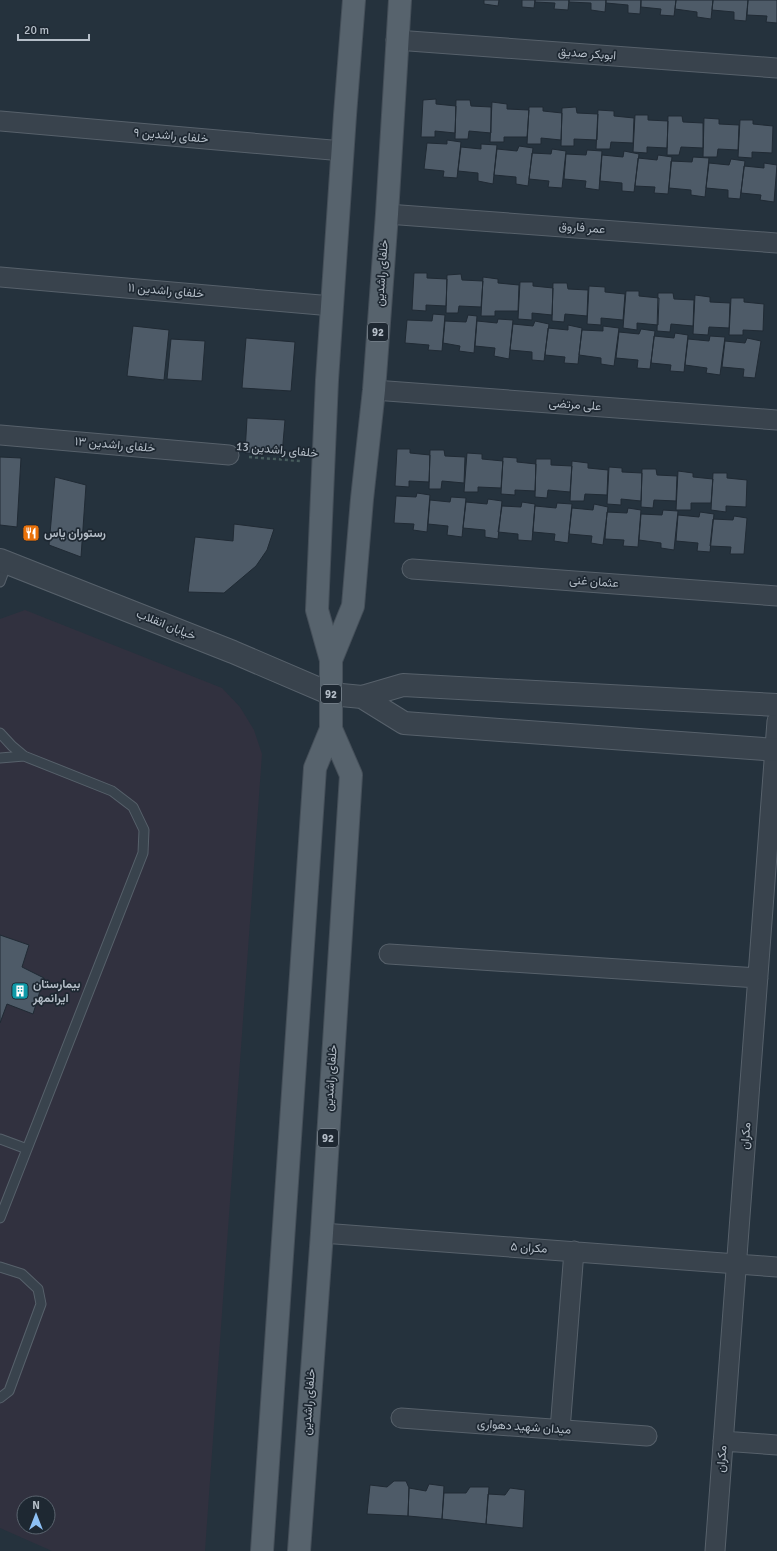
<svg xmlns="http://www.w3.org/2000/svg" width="777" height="1551" viewBox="0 0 777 1551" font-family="Signika,Vazirmatn,sans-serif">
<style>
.medical{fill:#31313f;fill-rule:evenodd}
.building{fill:#4e5b68;stroke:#202a34}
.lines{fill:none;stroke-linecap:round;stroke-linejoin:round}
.service-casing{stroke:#57616b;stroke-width:11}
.minor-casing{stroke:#57616b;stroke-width:21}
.tertiary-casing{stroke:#57616b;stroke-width:24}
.primary-casing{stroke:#454f59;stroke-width:24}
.path{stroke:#475c5d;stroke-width:2.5;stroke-dasharray:3 3;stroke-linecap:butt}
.service{stroke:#39434d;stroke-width:9}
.minor{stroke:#39434d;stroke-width:19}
.tertiary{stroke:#39434d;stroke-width:22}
.primary{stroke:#57636d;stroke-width:22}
.labels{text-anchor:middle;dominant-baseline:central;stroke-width:3.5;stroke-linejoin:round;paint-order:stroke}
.shield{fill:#1e2832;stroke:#88919b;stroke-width:1}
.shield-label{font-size:11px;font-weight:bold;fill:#b5bec8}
.street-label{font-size:12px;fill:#b5bec8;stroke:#1e2832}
.poi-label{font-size:12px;font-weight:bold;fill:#b5bec8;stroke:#1e2832;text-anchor:start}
</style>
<rect width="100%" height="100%" fill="#25323d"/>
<path class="medical" d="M25 610 222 688 240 707 254 730 262 754 205 1551H52L0 1528V619ZM24 1503H48V1527H24Z"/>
<path class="building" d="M484 0H499L498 6 484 4Z
M522 0H535L534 8 522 7Z
M535 0H569L568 10 554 9 555 3 535 2Z
M569 0H606L605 12 591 10V3L569 2Z
M606 0H641L640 14 628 13V5L606 3Z
M641 0H676L674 16 660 15 661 9 641 7Z
M676 0H713L711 19 697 17V12L675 9Z
M713 0H748L746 21 734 20V12L712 10Z
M748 0H777V23L766 22 767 16 747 15Z
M436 99V104L456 106 455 133 435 131V137H421L423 100Z
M456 100H470L471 106 491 107V133L469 131 468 139H455Z
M492 102 507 104V109L529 110 527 137H504V142H490Z
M529 107H543V111L562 113 561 140 541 138V144H527Z
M576 107 577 113 598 114 597 140 574 139V146H561L562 108Z
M598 110 614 111V116L634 118 633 143 611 142 610 149H596Z
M635 115H648V120L668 121 667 148 647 147V153L633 152Z
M668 116H682L683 122 703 123V148L681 147 679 155H667Z
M704 118 719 119V124L739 125 738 150 718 149 717 157H703Z
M740 120H753V124L773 126 772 153 752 152V158L738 157Z
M447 140 461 142 457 178 443 177 444 171 424 169 427 143 447 144Z
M481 144 497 145 493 184 478 181V173L458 171 461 147 481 149Z
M519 146 533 148 528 186 516 184V177L494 175 497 149 517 151Z
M552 149 566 151 562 188 548 187 549 181 529 179 532 153 551 154Z
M587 150 602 151 599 190 585 188 586 181 564 179 566 154 586 155Z
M624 151 639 154 634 192 622 191V183L600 181 602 155 623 157Z
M658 155 672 157 668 194 654 193 655 187 635 186 638 158 657 160Z
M693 157 709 158 705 197 691 195V190L669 188 671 161 692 162Z
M731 159 745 161 740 199 728 198V190L706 188 709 163 729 165Z
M764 163 777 165 774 202 760 200 761 195 741 193 744 166 764 168Z
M414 273H427V278L447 279 446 306 426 305V311L412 310Z
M461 274 462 280 483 281 481 307 459 306 458 313H446L447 275Z
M483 277 498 279V283L519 285 518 311H495V316H481Z
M520 282H533V286L553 288 552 315 532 313V320L518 319Z
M553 283H567L568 289 588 290 587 316 565 314 564 322 552 321Z
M589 286 605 287V292L625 294 623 320 601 318V325L587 324Z
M626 291H639V296L659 298 658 325 637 323V330L623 328Z
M658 293H673L674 299 694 300 693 326 671 324 670 332 657 331Z
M695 295 710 297V302L730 303 729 328 709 327 708 335 693 334Z
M731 298H744V302L764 304 763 331 743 330V335H729Z
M433 314 445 315 442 351 428 350 429 345 405 343 407 320 432 321Z
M468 315 477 316 474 353 459 351 460 346 443 343 445 321 466 322Z
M498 319 513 320 509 359 494 356 495 348 475 346 477 321 497 323Z
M535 321 549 324 544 361 532 360V352L510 350 513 324 533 326Z
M568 325 582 328 578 364 564 363 565 357 545 355 548 328 568 330Z
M133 326 169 330 164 380 127 376Z
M603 326 619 328 614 366 601 364V358L579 355 582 330 603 331Z
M641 329 655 331 650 369 637 368 638 360 616 358 619 332 639 334Z
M675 333 688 335 684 372 670 371 671 365 651 363 654 336 674 338Z
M710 336 725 337 720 375 706 373 707 368 685 365 688 339 709 341Z
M246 338 295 342 291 391 242 388Z
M747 338 761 341 755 378 743 377 744 369 722 367 725 341 745 343Z
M171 339 205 341 202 381 167 379Z
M247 418 285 420 282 455 245 453Z
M397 449H410V453L430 455 429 482 409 481V487L395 486Z
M430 450H444L445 456 465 457 464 483 442 481 441 489H429Z
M467 453 482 454V459L503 461 501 488 478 487V492H464Z
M0 457 21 458 17 527 0 525Z
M503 457 517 458V462L536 464 535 491 515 490V495L501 494Z
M536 459H551V465L572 466 570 492 548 490 547 498 535 497Z
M572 461 588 463V468L608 470 607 495 585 494 584 501H570Z
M609 467 622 468V472L642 473 641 501 621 499V505L607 504Z
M642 469H656L657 475 677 476 676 501 654 500 653 508 641 507Z
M678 471 693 473V477L713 479 711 503H691V510H676Z
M713 473H727V478L747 480 746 507 726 506V512L711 510Z
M55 477 86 485 81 557 49 545Z
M417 493 430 495 427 532 413 530 414 524 394 523 396 496 416 497Z
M451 497 466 498 462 537 447 535 448 526 428 524 430 500 450 502Z
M488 499 502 501 498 539 485 537V530L463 528 466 502 487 504Z
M522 502 535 504 532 541 518 540V534L498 532 502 506 521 507Z
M557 503 572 504 568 543 554 541 555 534 533 532 535 506 556 508Z
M594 504 608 507 603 545 591 543 592 536 569 534 572 508 593 510Z
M628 508 641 510 638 547 623 546 624 540 605 539 607 512 627 513Z
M663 510 678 511 674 550 661 548V543L639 540 641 514 662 515Z
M700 512 714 514 710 552 697 551 698 543 676 541 678 515 699 517Z
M734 516 747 518 744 554H730L731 547 710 546 713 519 733 520Z
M234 524 274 529 267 550 256 566 224 593 188 592 195 537 233 541Z
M0 935 29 945 22 967 44 978 33 1014 7 1004 0 1023Z
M394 1481H406L409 1488 408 1516 367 1514 370 1485 387 1487Z
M429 1484 444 1486 442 1519 408 1516 409 1488 426 1491Z
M470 1487H489L486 1524 442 1519 444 1493H466Z
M510 1488 525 1490 523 1528 486 1524 488 1494 505 1495Z"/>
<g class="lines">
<g class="service-casing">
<path id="service" d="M0 582 7 563
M0 733 12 746 24 756 112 791 133 807 144 830 143 853 0 1218
M0 758 24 756
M0 1139 27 1149
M0 1267 22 1274 38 1289 41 1304 9 1391 0 1398"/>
</g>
<g class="minor-casing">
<path id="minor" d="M396 40 777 68
M0 121 343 151
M387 214 777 243
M0 277 332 306
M374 390 777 420
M0 435 229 455
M412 569 777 596
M389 954 758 978
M322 1233 777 1267
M401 1418 647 1436
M560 1430 574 1251
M723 1441 777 1445
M715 1551 777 721"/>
</g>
<g class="tertiary-casing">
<path id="tertiary" d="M0 560 233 652 331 694 362 697 403 685 777 705
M362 697 404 723 777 750"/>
</g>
<g class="primary-casing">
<path id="primary" d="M331 660 353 606 362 499 374 390 387 214 400 0
M262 1551 315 768 331 729
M299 1551 322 1233 351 775 331 729V660L317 610 327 380 345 115 354 0"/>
</g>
<path class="path" d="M249 457 300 461"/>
<use href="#service" class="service"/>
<use href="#minor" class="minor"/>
<use href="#tertiary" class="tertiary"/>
<use href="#primary" class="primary"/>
</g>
<defs>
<g id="restaurant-square" transform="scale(0.9)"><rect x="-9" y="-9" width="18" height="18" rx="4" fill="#e8710a" stroke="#1e2832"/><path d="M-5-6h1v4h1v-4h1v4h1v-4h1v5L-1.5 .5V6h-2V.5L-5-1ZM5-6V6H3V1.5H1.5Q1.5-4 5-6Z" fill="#fff"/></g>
<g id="building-square" transform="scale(0.9)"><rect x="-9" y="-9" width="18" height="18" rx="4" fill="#0f9aa8" stroke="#1e2832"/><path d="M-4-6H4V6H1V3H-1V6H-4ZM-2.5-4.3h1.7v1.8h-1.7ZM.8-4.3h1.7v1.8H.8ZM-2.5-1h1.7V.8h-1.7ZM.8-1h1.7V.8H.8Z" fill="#fff"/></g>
</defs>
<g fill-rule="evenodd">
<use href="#restaurant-square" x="31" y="533"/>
<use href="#building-square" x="20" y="991"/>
</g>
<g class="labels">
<g class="shield">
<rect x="368" y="323" width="20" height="18" rx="3"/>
<rect x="321" y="685" width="20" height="18" rx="3"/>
<rect x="318" y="1129" width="20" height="18" rx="3"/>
</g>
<g class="shield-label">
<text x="378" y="332">92</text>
<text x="331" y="694">92</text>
<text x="328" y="1138">92</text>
</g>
<g class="street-label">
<text transform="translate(587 54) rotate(4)">ابوبکر صدیق</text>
<text transform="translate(171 136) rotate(5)">خلفای راشدین ۹</text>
<text transform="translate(582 228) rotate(4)">عمر فاروق</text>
<text transform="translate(382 273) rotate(-86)">خلفای راشدین</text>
<text transform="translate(166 291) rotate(5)">خلفای راشدین ۱۱</text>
<text transform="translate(575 405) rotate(4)">علی مرتضی</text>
<text transform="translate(115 445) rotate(5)">خلفای راشدین ۱۳</text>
<text transform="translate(277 450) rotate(5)">خلفای راشدین 13</text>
<text transform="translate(594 582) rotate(4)">عثمان غنی</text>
<text transform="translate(166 625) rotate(22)">خیابان انقلاب</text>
<text transform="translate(331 1078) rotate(-86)">خلفای راشدین</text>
<text transform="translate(746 1136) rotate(-86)">مکران</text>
<text transform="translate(529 1248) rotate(4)">مکران ۵</text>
<text transform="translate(309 1402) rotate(-86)">خلفای راشدین</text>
<text transform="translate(524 1427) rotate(4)">میدان شهید دهواری</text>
<text transform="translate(722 1459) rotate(-86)">مکران</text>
</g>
<g class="poi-label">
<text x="44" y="533">رستوران یاس</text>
<text x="33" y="984">بیمارستان<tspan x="33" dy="14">ایرانمهر</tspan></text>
</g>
</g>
<g transform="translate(36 1515)"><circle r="19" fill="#1e2832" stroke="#5a646e"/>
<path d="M0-3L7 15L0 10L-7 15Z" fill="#8dc0f5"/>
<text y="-6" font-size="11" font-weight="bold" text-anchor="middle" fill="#b5bec8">N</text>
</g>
<path d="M18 34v6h71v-6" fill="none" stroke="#b5bec8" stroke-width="2"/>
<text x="24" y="34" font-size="12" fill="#b5bec8" stroke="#1e2832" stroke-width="3" paint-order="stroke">20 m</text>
</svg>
